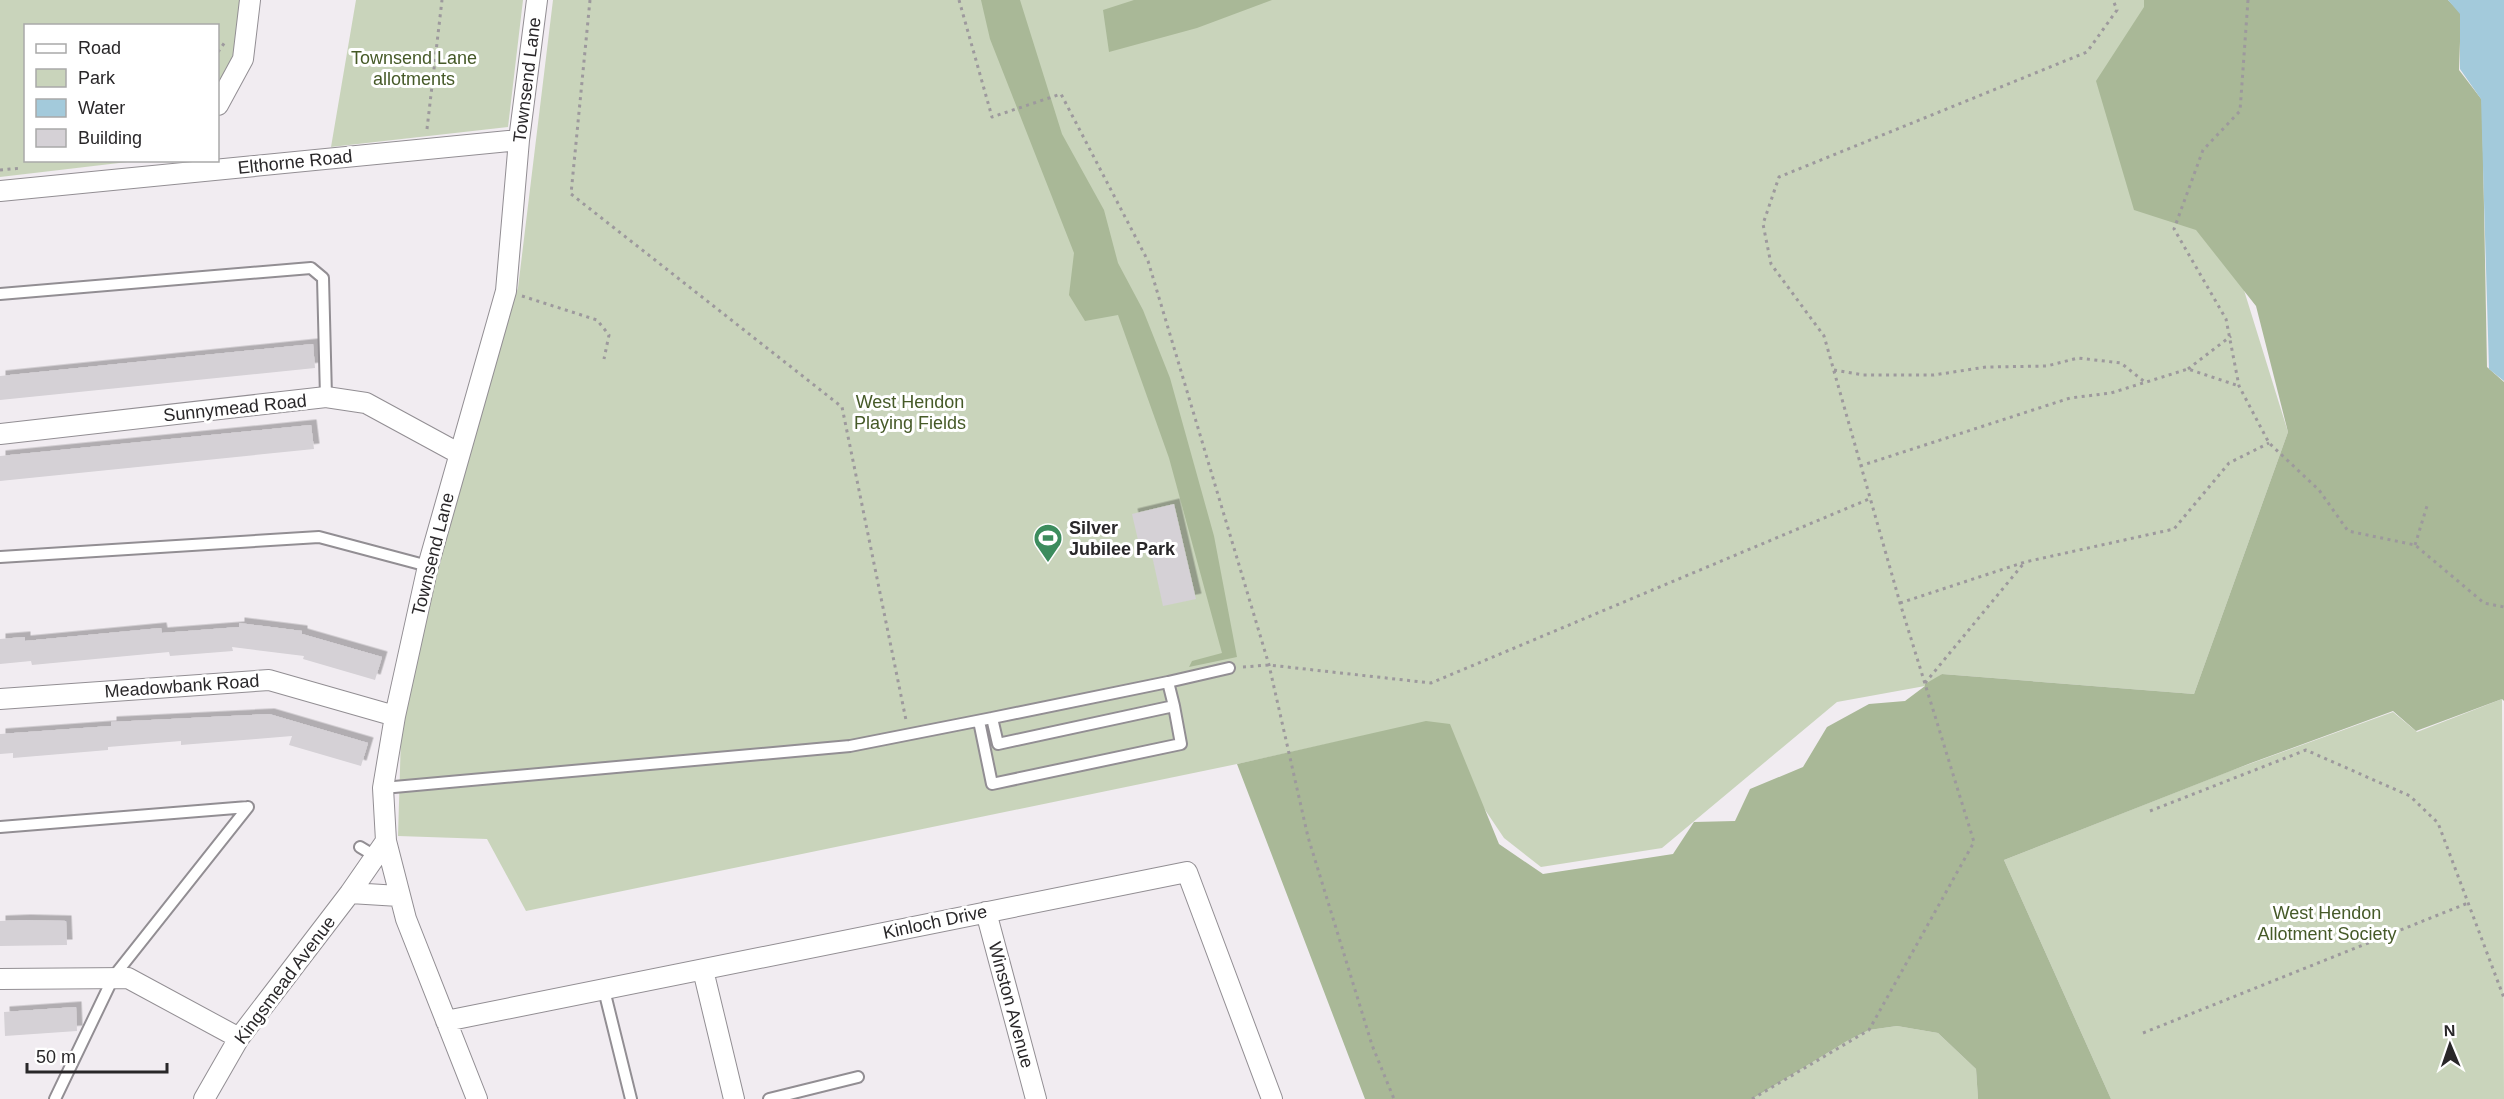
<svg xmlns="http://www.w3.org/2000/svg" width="2504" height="1099" viewBox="0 0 2504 1099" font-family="Arial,sans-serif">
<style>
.green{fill:#c9d4bb}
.forest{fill:#a9b897}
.water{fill:#a3cadb}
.building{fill:#d5d1d6;filter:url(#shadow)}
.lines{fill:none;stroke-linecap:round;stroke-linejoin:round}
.lane-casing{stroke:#928e93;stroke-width:14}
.street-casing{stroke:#928e93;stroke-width:22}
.path{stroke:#9d999d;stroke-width:3;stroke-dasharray:3 4.5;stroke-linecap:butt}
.lane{stroke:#fff;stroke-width:10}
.street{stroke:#fff;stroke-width:20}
.labels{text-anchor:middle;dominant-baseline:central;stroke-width:6;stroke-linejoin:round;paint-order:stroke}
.park-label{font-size:18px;fill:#465a28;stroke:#fff}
.street-label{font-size:18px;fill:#292729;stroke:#fff}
.poi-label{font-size:18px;font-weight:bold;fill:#292729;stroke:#fff;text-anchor:start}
</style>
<defs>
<filter id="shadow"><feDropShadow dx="5.5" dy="-5.5" stdDeviation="0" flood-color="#0004"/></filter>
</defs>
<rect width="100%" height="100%" fill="#f1ecf1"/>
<path class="green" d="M0 0H243L236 49 218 86V26H26V160L136 161 0 177Z
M356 0H523L508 127 331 147Z
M553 0H2154L2288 432 2194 694 1942 674 1925 686 1837 702 1662 848 1541 867 1504 838 1426 722 1237 764 526 911 487 839 398 836 401 736 460 461 518 288Z
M2502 699 2504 1099H2111L2004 860 2230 771 2393 712 2417 732Z
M1897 1026 1938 1033 1976 1069 1978 1099H1752L1847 1041 1869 1030Z"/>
<path class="forest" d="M981 0H1020L1062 134 1104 210 1118 263 1143 310 1170 378 1214 536 1237 657 1189 667 1192 661 1222 653 1169 458 1118 315 1085 321 1069 295 1074 253 990 39Z
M1134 0H1272L1197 28 1109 52 1103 10Z
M2144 0H2448L2461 13 2459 70 2482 100 2487 367 2504 382V701L2502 699 2416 731 2393 711 2251 763 2004 860 2111 1099H1978L1976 1069 1938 1033 1897 1026 1869 1030 1847 1041 1752 1099H1365L1237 764 1426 721 1450 724 1499 844 1543 874 1673 854 1694 822 1735 821 1750 789 1803 767 1827 727 1869 704 1905 701 1925 686V684L1942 674 2194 694 2288 432 2256 306 2196 230 2134 210 2096 81 2144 7Z"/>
<path class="water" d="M2448 0H2504V381L2489 369 2481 99 2460 69V14Z"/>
<path class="building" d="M313 344 315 368 0 400V376Z
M311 425 314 449 0 481V456Z
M1174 504 1196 599 1163 606 1151 551 1141 553 1132 514Z
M239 623 302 631V634L382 657 375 680 303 659 304 656 232 647 233 651 170 656 169 652 32 665 31 661 0 664V639L25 637V641L161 628 162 633 239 627Z
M269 714 368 743 361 766 289 745 292 736 181 745V741L108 747V750L13 758V753L0 754V734L111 726V722Z
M25 920 66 921 67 945 0 946V921Z
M76 1007 77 1031 5 1036 4 1012Z"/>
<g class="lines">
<g class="lane-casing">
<path id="lane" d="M0 294 311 268 323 278 326 397
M0 557 319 537 428 566
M1168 682 1229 668
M992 718 1168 682 1174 706
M383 788 850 746 992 718 998 744 1174 706 1181 744 992 784 979 721
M0 827 248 807
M360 847 375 856
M604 990 631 1099
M55 1099 114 976 248 807
M769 1099 858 1077"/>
</g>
<g class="street-casing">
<path id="street" d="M218 105 243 59 250 0
M0 191 519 140
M0 434 326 397 366 403 458 453
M0 699 269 680 395 716
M350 893 399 896
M986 912 1036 1099
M703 970 734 1099
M0 979 128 978 239 1038
M446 1021 1187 872 1272 1099
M204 1099 239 1038 350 893 386 841
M477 1099 406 919 386 841 383 788 395 716 428 566 506 291 519 140 537 0"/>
</g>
<path class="path" d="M590 0 571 194 842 407 906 720
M959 0 992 117 1061 94 1148 261 1269 665 1308 837 1372 1045 1394 1099
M2248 0 2240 111 2203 150 2174 229 2226 319 2239 386 2269 443 2319 490 2348 531 2415 545 2484 603 2504 607
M218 52 225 42
M427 129 442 0
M0 170 22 168
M522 296 597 320 609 335 604 359
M2188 369 2231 336
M1834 370 1863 375H1934L1986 367 2047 366 2078 358 2121 363 2146 383
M1860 466 2070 398 2111 393 2188 369 2239 386
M2415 545 2427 506
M1900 603 2025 562 2174 529 2229 463 2269 443
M1243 667 1269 665 1431 683 1869 499
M1925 683 2024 563
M2150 811 2306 750 2410 796 2438 823 2504 998
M2143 1033 2468 903
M1752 1099 1869 1030 1974 842 1900 603 1824 336 1771 264 1763 224 1779 177 2087 52 2117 10 2113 0"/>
<use href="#lane" class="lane"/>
<use href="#street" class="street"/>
</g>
<defs>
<g id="stadium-pin" transform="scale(1.5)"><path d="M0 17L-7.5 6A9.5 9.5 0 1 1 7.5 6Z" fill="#3c8c5d" stroke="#fff"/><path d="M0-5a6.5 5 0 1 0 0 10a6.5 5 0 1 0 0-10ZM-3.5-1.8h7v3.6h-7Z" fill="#fff"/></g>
</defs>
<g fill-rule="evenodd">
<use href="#stadium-pin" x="1048" y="538"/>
</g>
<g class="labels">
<g class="park-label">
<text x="414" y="58">Townsend Lane<tspan x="414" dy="21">allotments</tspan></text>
<text x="910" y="402">West Hendon<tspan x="910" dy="21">Playing Fields</tspan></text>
<text x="2327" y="913">West Hendon<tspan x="2327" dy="21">Allotment Society</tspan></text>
</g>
<g class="street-label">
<text transform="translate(527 80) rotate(-83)">Townsend Lane</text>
<text transform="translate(295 162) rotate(-6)">Elthorne Road</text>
<text transform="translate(235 408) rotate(-6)">Sunnymead Road</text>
<text transform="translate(433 554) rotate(-76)">Townsend Lane</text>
<text transform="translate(182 686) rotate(-4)">Meadowbank Road</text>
<text transform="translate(935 922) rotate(-12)">Kinloch Drive</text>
<text transform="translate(285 980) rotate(-53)">Kingsmead Avenue</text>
<text transform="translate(1011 1005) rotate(75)">Winston Avenue</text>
</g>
<g class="poi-label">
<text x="1069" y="528">Silver<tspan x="1069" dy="21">Jubilee Park</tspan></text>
</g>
</g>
<rect x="24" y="24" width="195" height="138" fill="#ffffff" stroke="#a9a9a9" stroke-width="1.5"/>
<rect x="36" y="44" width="30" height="9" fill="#ffffff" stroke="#a9a9a9" stroke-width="1.5"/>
<text x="78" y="54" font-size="18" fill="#292729">Road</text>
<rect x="36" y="69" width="30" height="18" fill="#c9d4bb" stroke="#a9a9a9" stroke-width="1.5"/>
<text x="78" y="84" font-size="18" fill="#292729">Park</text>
<rect x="36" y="99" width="30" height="18" fill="#a3cadb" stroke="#a9a9a9" stroke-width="1.5"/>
<text x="78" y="114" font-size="18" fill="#292729">Water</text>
<rect x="36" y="129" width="30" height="18" fill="#d5d1d6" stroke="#a9a9a9" stroke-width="1.5"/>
<text x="78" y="144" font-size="18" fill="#292729">Building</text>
<g transform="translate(2450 1045) rotate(358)" stroke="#ffffff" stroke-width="4.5" paint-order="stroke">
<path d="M0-4.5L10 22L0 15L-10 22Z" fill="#292729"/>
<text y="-9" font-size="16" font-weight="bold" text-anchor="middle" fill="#292729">N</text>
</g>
<path d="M27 1063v9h140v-9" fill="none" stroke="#292729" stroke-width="3"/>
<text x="36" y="1063" font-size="18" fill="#292729" stroke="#ffffff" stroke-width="4.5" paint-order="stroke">50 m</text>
</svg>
